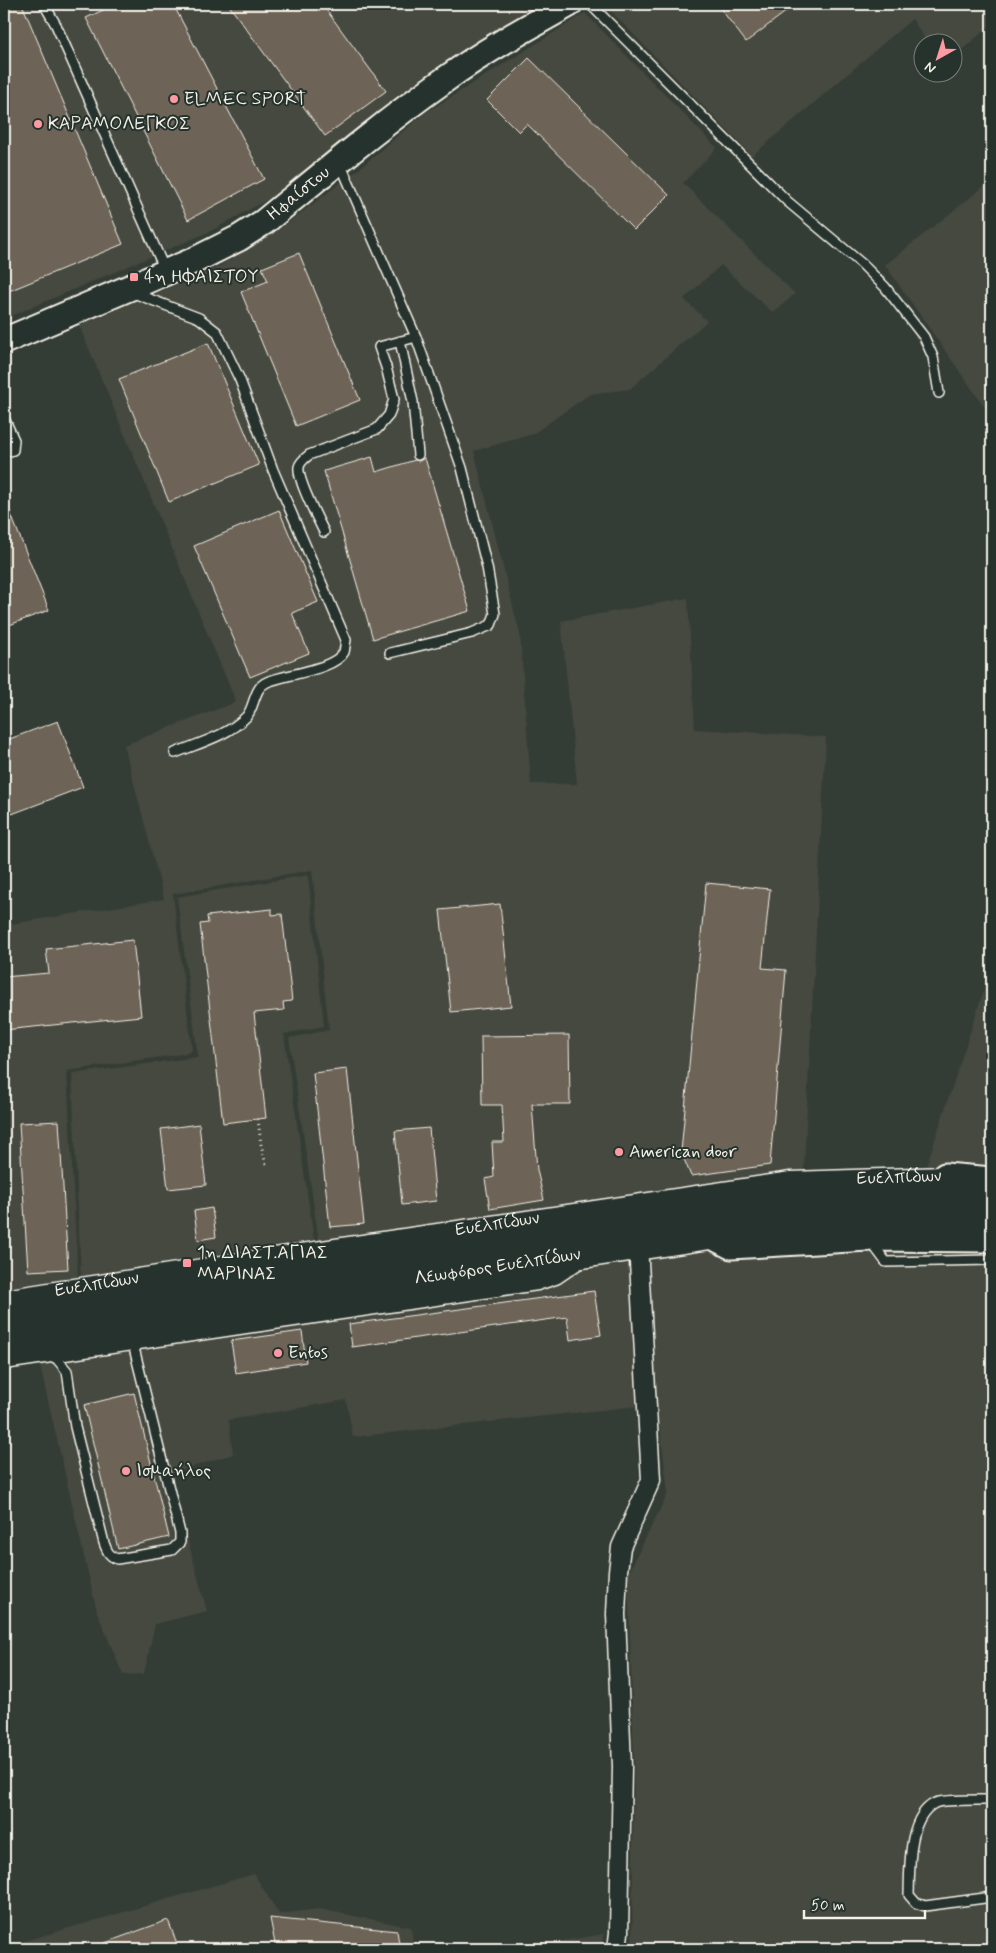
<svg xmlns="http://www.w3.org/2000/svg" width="996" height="1953" viewBox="0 0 996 1953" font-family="Mynerve,sans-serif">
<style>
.built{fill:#45483f}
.building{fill:#6d6356;stroke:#f4f1e8}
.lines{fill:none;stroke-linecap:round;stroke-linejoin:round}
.lane-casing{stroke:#f4f1e8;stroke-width:12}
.street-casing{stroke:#f4f1e8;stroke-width:21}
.secondary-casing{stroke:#f4f1e8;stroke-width:29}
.primary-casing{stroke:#f4f1e8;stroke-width:31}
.path{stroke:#f4f1e8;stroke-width:3;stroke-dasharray:1 4;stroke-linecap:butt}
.lane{stroke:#26332d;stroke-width:9}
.street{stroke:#26332d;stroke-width:18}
.secondary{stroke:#26332d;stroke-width:25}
.primary{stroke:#26332d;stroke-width:28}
.poi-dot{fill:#ff9aa2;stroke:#26332d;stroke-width:2}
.labels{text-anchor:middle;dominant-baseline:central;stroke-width:4;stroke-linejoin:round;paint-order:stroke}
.poi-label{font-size:18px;fill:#f4f1e8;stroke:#26332d;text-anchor:start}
.street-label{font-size:18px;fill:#f4f1e8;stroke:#26332d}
</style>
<rect width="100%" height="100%" fill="#343d35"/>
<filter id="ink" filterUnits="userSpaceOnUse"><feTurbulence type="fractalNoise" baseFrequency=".02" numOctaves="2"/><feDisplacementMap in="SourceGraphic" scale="10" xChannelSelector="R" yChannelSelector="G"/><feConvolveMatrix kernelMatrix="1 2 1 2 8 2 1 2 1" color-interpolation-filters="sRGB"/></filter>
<g filter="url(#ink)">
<path class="built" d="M4 4H51L54 11 69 4H552L274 196 209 232 4 319Z
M604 4H992V24L954 57V42H927L912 19 752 156Z
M585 13 717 148 683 183 795 294 773 313 721 265 684 299 707 321 630 389 590 394 533 434 474 451 520 634 531 784H577L561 621 688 598 695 729 826 737 803 1187 319 1242 289 1038 329 1030 312 870 173 894 192 1050 188 1053 67 1071 78 1280 4 1293V925L164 899 124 745 236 702 79 325 218 267 273 234 360 168 425 113Z
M992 180V404L986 409 885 265Z
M308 875 324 1026 284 1034 314 1240 248 1249 81 1277 72 1074 198 1057 177 897Z
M992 965V1166L926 1167Z
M876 1244H992V1949H632L634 1764 628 1574 668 1493 657 1404 353 1437 346 1400 229 1420 233 1454 170 1474 207 1611 155 1624 144 1674 123 1675 97 1612 39 1362 702 1248 727 1258Z
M254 1874 279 1914 319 1909 411 1927 414 1949H4V1947Z
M604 1934 602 1949H514Z"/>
<path class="building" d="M4 4H22L123 244 4 293Z
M116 4H173L264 179 188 220 86 18Z
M228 4H322L386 91 325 136Z
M717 4H796L746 42Z
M529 58 669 195 634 230 527 124 519 132 487 100Z
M299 253 360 400 296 426 241 292 268 281 262 268Z
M208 343 259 465 169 502 119 379Z
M372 457 376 472 415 460 419 461 425 458 470 611 373 639 324 471Z
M4 497 49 610 4 627Z
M279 510 318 602 292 613 309 653 250 677 194 546Z
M58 721 83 787 4 817V741Z
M706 883 770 889 762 968 786 970 770 1165 691 1176 681 1152Z
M500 904 511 1006 451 1012 440 910Z
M272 909V915L282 914 292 1001 283 1002 284 1010 254 1013 266 1118 223 1123 200 924 208 923 207 916Z
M133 940 141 1016 4 1030V977L49 973 46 949Z
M569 1035 570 1104H532L537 1170 544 1200 490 1209 485 1179 494 1177 492 1142H504L502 1105H482L481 1036Z
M347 1069 364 1224 330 1227 313 1073Z
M59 1121 68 1269 28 1271 19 1123Z
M199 1124 206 1185 168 1189 161 1129Z
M429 1128 436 1201 402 1205 395 1131Z
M212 1208 216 1237 198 1240 194 1211Z
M594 1291 601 1335 570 1340 567 1317 352 1347 349 1324Z
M302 1331 306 1362 236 1373 231 1341Z
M134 1393 169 1537 118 1549 84 1405Z
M270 1918 397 1931 400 1949H276Z
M168 1920 179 1949H92L91 1948Z"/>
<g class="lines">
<g class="lane-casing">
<path id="lane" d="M44 4 56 25 165 270
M590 4 787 201 862 264 885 287 924 337 933 357 939 393
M340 163 416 337 462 468 487 567 495 614 491 625 472 633 390 653
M131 292 199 318 217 332 240 380 273 470 346 640C345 644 345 649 344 652 334 670 286 674 267 682 253 688 255 708 246 717 227 736 199 743 175 753
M400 341 413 402 418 455
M4 418 14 440 13 450 4 453
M324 532C318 519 297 480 299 467 300 462 305 458 309 455L377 429 389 415 394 399 386 367 379 347 416 337
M871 1242 886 1262 992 1260
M51 1352 67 1371 75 1427 104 1543C107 1551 109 1556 117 1559L172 1550 180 1542V1533L132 1340
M992 1800C980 1800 944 1799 935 1803 907 1817 910 1869 909 1895L916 1903 925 1906 992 1897"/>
</g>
<g class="street-casing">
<g id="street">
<path id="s1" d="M4 1299 247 1261 791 1181 945 1176 946 1188"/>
<path d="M4 1360 537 1281 555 1275 580 1258"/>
<path d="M617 1949 619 1933 622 1767 616 1614 618 1571 621 1547 651 1480 638 1244"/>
</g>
</g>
<g class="secondary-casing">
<g id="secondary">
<path id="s2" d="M4 341 195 260 239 238 264 222C323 174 381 125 443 81 483 52 526 28 569 4"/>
<path d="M945 1176 992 1180"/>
<path d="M710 1235 731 1246 868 1238 992 1239"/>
</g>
</g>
<g class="primary-casing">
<g id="primary">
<path d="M4 1314 705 1210 792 1200 992 1193"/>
<path id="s3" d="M4 1340 710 1235 793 1225 922 1219 992 1218"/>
</g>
</g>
<path class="path" d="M258 1119 261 1144 266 1165"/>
<use href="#lane" class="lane"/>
<use href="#street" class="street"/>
<use href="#secondary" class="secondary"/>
<use href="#primary" class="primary"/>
</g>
</g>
<g class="poi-dot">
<circle cx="174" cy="99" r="5"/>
<circle cx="38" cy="124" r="5"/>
<rect x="129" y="272" width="10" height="10" rx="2.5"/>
<circle cx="619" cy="1152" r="5"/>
<rect x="182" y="1258" width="10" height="10" rx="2.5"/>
<circle cx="278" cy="1353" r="5"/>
<circle cx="126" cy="1471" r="5"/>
</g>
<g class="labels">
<g class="poi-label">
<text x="184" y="99">ELMEC SPORT</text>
<text x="48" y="124">ΚΑΡΑΜΟΛΕΓΚΟΣ</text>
<text x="144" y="277">4η ΗΦΑΙΣΤΟΥ</text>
<text x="629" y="1152">American door</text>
<text x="197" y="1253">1η ΔΙΑΣΤ.ΑΓΙΑΣ<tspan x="197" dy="21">ΜΑΡΙΝΑΣ</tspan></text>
<text x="288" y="1353">Entos</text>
<text x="136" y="1471">Ισμαήλος</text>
</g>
<g class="street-label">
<text stroke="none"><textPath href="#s2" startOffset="331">Ηφαίστου</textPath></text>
<text stroke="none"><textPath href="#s1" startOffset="904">Ευελπίδων</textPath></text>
<text stroke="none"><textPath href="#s1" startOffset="499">Ευελπίδων</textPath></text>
<text stroke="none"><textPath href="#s3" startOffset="499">Λεωφόρος Ευελπίδων</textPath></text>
<text stroke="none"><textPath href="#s1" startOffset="94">Ευελπίδων</textPath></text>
</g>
</g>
<rect width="996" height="1953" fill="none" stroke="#26332d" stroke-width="20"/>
<rect x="10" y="10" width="976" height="1933" fill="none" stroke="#f4f1e8" stroke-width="2" filter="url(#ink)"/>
<g transform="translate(938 58) rotate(219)"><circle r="24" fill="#26332d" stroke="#787f78"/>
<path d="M0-4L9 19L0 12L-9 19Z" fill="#ff9aa2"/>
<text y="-8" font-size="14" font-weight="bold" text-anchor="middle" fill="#f4f1e8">N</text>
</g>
<path d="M804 1910v8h121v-8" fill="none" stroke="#f4f1e8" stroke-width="2.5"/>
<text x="811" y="1910" font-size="15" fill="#f4f1e8" stroke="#26332d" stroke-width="4" paint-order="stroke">50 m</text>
</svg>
